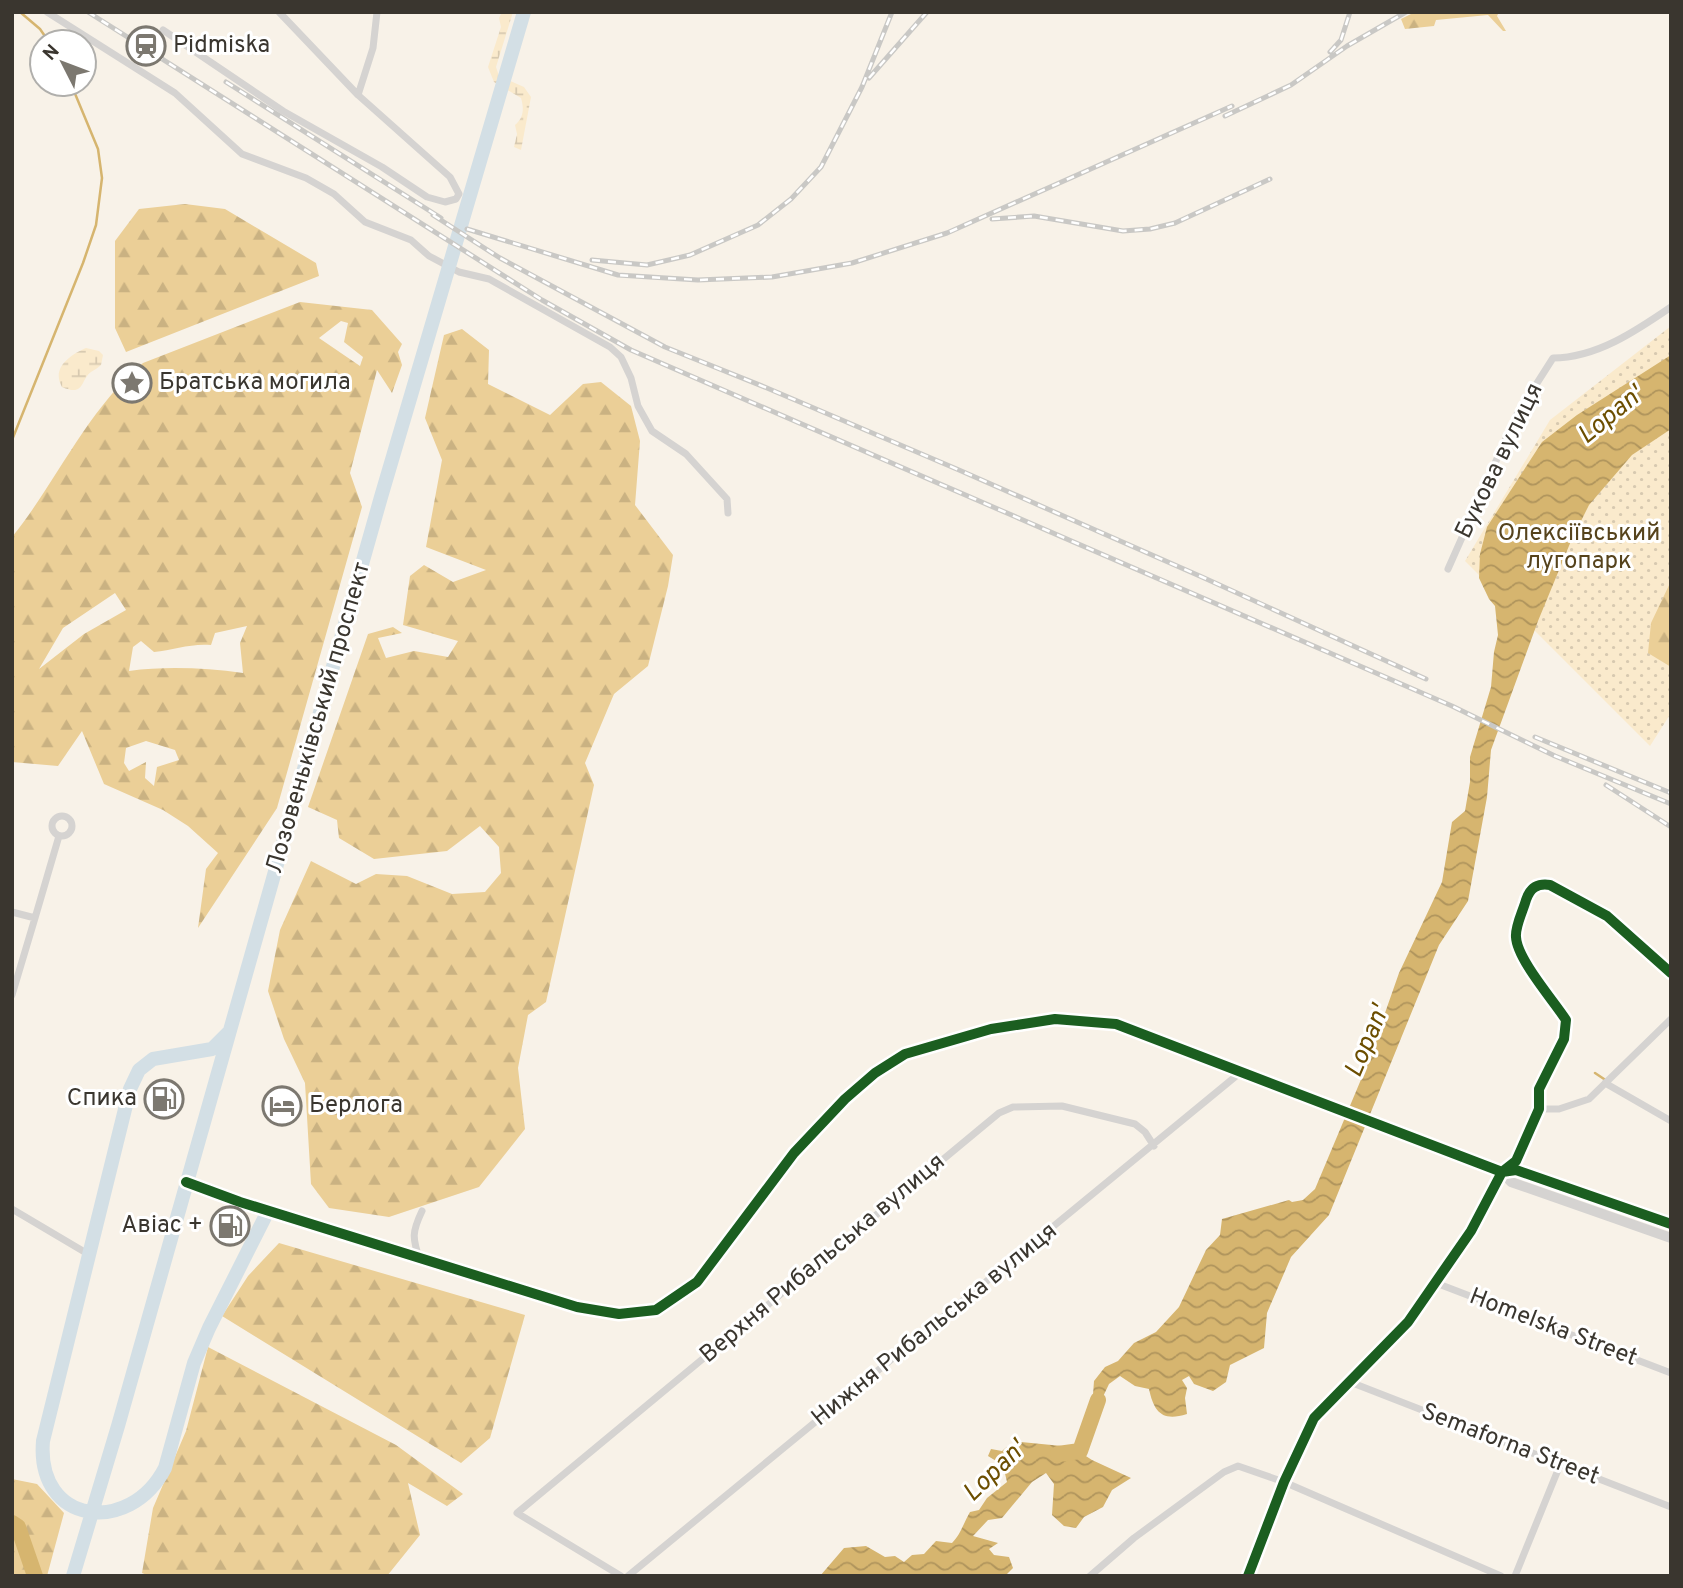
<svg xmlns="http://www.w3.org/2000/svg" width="1683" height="1588" viewBox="0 0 1683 1588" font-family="Overpass,sans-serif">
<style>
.green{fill:url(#green-dots)}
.forest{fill:url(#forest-firs);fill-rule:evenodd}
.wetland{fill:url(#wetland-marsh)}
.water{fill:url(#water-waves)}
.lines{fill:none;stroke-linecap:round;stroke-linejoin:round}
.stream{stroke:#d6b56f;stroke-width:2.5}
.river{stroke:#d6b56f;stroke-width:16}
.street{stroke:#d5d3d1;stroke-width:7}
.secondary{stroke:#d5d3d1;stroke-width:10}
.highway{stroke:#d3dfe5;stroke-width:14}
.rail-casing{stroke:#c9c8c5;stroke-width:5}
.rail{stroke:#fff;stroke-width:2.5;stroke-dasharray:8;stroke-linecap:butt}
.cycleway-casing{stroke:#fff;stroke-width:15}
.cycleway{stroke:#1b5e20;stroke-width:10}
.labels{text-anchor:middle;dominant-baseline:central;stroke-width:6;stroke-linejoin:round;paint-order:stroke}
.poi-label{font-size:24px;fill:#3a362f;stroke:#fff;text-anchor:start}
.street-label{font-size:24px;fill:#3a362f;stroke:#fff}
.park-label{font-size:24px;fill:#56431c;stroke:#fff}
.water-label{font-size:26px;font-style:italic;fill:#6c4e00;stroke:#fff}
</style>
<defs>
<pattern id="green-dots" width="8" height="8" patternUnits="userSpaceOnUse" patternTransform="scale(1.75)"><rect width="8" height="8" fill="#faeacc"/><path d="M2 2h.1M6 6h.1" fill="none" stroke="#d7c9b0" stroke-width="1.8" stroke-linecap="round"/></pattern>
<pattern id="forest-firs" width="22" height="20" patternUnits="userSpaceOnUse" patternTransform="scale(1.75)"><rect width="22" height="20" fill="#ebcf97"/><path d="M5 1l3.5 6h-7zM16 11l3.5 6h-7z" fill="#cab282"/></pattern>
<pattern id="wetland-marsh" width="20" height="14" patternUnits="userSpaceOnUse" patternTransform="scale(1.75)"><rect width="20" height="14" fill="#faeacc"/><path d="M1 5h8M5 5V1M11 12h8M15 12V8" fill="none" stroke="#d7c9b0"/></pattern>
<pattern id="water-waves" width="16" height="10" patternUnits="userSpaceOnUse" patternTransform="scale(1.75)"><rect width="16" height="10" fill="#d6b56f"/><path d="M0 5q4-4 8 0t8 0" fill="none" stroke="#af945c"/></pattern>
</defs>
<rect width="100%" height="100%" fill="#f8f2e8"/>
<path class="green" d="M1671 326V713L1650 746 1465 561 1550 420Z"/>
<path class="forest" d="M1415 12H1499L1497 16 1506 31H1503L1488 15 1436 20 1434 26 1405 29 1401 19Z
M185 204 225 209 316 263 319 276 126 352 115 328V241L139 209Z
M300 302 372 310 402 344 398 352 402 365 392 393 377 370 350 473 362 507 277 808 198 928 206 869 218 853 188 826 163 810 104 784 82 731 58 766 12 762V537C58 480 86 411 143 363ZM341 321 348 323 344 342 363 357 360 366 319 338ZM115 593 126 610 84 634 39 669 63 628ZM247 626 240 643 243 673C205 668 167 666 129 671L133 647 141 641 154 652C173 650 192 643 211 645L215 633ZM146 741 175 750 179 760 157 767 154 786 145 778 146 762 129 771 124 763 126 748Z
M462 329 489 350 488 384 550 415 583 384 601 382 631 406 640 441 635 505 673 555 668 586 648 666 614 694 585 763 594 785 546 1002 528 1015 518 1068 525 1129 479 1187 389 1217 329 1208 311 1184 305 1083 284 1039 268 991 280 930 311 861 356 884 376 874 407 876 452 894 485 892 501 873 499 847 480 826 447 851 374 859 339 838 337 820 308 807 368 634 393 627 402 633 378 638 386 658 414 651 448 657 458 641 403 625 410 576 424 565 453 582 486 570 426 547 442 460 425 418 444 335Z
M1671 581V667L1648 653 1651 623Z
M279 1243 525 1315 490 1438 461 1463 222 1316 248 1276Z
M208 1347 396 1445 463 1494 447 1506 408 1483 420 1535 387 1576H149L142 1573 153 1508 186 1431Z
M12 1479 37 1484 64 1513 47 1576H12Z"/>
<path class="wetland" d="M502 12H513L496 67 499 76 524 87 531 97 521 150 514 147 517 134 515 125C524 118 524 108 521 98L494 82 488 67 501 27 499 18Z
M86 348 99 351 103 355 101 365C98 368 94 370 91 372 80 380 85 397 62 387 51 368 70 355 86 348Z"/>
<path class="water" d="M1671 355V429L1632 455 1589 505 1571 541 1538 621 1491 750 1487 797 1468 901 1439 945 1329 1215 1291 1257 1267 1313 1264 1348 1230 1365 1226 1382 1213 1391 1194 1384 1189 1376 1182 1380 1187 1388 1185 1398 1187 1414C1162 1422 1154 1412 1149 1389L1135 1386 1120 1376 1109 1384 1091 1422 1094 1381 1105 1367 1118 1361 1134 1343 1156 1332 1179 1307 1206 1250 1220 1235 1222 1219 1289 1200 1292 1202 1303 1200 1315 1189 1365 1070 1399 973 1442 882 1452 822 1465 811 1470 782V757L1491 687 1494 652 1498 635 1495 606 1489 599 1479 578 1480 554 1487 527 1542 442 1577 415Z
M1021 1442 1072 1447 1092 1460 1131 1478 1112 1490 1103 1507 1084 1517 1076 1528 1064 1526 1052 1515 1054 1484 1046 1473 1032 1482 1002 1518 988 1520 973 1536 998 1543 989 1549 994 1555 1009 1557 1013 1568 1005 1576H820L844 1548 866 1546 885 1557 895 1556 904 1562 912 1555 924 1554 936 1541 952 1543C961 1534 963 1524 970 1512L979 1510 987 1498 1007 1482 1003 1465 988 1456 991 1449 1002 1451 1009 1445Z"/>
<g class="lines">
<path class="stream" d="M20 12 40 29 49 42
M12 440 83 263 96 225 102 178 98 149 71 84
M1595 1073 1607 1081"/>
<path class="river" d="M1058 1454 1080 1451 1098 1400
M12 1523 18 1527 35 1576"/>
<path class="street" d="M47 12 175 93 242 154 306 178 334 194 365 222 411 240 429 256 459 272 489 279 610 347 621 357 631 378 638 406 652 431 686 454 727 499 728 513
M163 30 283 111 382 167 427 197 445 202 456 199 459 194 450 177 358 95 279 12
M358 95 373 48 377 12
M1448 569 1516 416 1553 358C1596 358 1636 331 1671 307
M52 826a10 10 0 1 1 20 0a10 10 0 1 1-20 0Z
M12 912 35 918 12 995
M35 918 59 836
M1605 1083 1671 1121
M1539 1109H1559L1589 1099 1671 1019
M12 1209 88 1254
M420 1260C412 1238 412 1232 422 1211
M1436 1283 1671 1373
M1350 1382 1671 1507
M621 1576 517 1513 999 1113 1013 1107 1062 1106 1135 1124 1145 1132 1154 1146
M628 1576 1241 1072
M1090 1576 1134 1538 1224 1472 1238 1466 1284 1482 1501 1576
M1248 1576 1284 1482 1314 1418 1408 1322 1471 1231 1502 1172 1516 1161 1539 1109V1089L1564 1039 1566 1020C1553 1000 1517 959 1516 937 1515 926 1523 911 1526 900 1530 888 1537 883 1550 885L1607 916 1671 973
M1515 1576 1560 1465"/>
<path class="secondary" d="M1502 1172 1511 1182 1671 1238
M186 1182 240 1202 577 1307 619 1314 656 1310 697 1282 794 1153 845 1099 875 1073 905 1054 991 1029 1055 1019 1116 1024 1502 1172 1516 1170 1671 1224"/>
<path class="highway" d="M228 1033 212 1049 153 1059 139 1070 130 1089 43 1441C36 1525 130 1536 165 1468L194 1363 209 1328 268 1211
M73 1576 118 1426 381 497 524 12"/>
<g class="rail-casing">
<path id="rail" d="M88 12 542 300 631 350 1452 706 1555 756 1671 804
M1330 52 1341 40 1350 12
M869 78 927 12
M226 82 441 218
M1225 116 1291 85 1347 46 1406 12
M433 215 500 258 665 347 767 388 959 470 1202 577 1426 679
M992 219 1034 216 1123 231 1150 229 1175 223 1270 179
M467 229 618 275 698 280 772 277 852 263 947 233 1232 106
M592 260 647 265 690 255 758 225 791 199 821 167 862 87 892 12
M1535 737 1671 793
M1606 785 1671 827"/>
</g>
<use href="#rail" class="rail"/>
<g class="cycleway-casing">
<path id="cycleway" d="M186 1182 240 1202 577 1307 619 1314 656 1310 697 1282 794 1153 845 1099 875 1073 905 1054 991 1029 1055 1019 1116 1024 1502 1172 1516 1170 1671 1224
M1248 1576 1284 1482 1314 1418 1408 1322 1471 1231 1502 1172 1516 1161 1539 1109V1089L1564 1039 1566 1020C1553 1000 1517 959 1516 937 1515 926 1523 911 1526 900 1530 888 1537 883 1550 885L1607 916 1671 973"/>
</g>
<use href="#cycleway" class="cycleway"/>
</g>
<defs>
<g id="station-ring" transform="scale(2.0125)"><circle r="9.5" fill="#fff" stroke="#7c7870" stroke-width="1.5"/><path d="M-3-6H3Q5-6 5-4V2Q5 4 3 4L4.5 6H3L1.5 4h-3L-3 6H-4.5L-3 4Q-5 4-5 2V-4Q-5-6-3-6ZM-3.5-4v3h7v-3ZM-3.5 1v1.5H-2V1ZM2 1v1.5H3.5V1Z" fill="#7c7870"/></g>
<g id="sight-ring" transform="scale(2.0125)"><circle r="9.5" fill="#fff" stroke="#7c7870" stroke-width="1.5"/><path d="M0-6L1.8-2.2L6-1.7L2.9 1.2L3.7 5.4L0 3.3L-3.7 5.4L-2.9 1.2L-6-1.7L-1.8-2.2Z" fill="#7c7870"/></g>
<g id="fuel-ring" transform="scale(2.0125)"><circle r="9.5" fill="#fff" stroke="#7c7870" stroke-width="1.5"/><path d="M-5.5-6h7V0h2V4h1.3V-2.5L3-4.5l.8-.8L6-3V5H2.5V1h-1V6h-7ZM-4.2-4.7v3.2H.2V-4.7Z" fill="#7c7870"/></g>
<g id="hotel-ring" transform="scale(2.0125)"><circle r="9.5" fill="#fff" stroke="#7c7870" stroke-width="1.5"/><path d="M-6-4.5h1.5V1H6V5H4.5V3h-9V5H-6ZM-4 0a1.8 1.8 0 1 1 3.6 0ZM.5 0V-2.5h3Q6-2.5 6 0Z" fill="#7c7870"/></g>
</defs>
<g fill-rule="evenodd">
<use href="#station-ring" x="146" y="46"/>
<use href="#sight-ring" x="132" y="383"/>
<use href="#fuel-ring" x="164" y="1099"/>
<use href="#hotel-ring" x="282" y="1106"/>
<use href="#fuel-ring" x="230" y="1226"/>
</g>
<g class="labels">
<g class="poi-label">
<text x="173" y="46">Pіdmіska</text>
<text x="159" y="383">Братська могила</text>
<text x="137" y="1099" text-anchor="end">Спика</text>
<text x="309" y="1106">Берлога</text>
<text x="203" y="1226" text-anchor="end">Авiас +</text>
</g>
<g class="street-label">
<text transform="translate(1500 461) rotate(-64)">Букова вулиця</text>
<text transform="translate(319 718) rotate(-74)">Лозовеньківський проспект</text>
<text transform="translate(823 1259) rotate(-40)">Верхня Рибальська вулиця</text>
<text transform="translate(935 1325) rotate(-39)">Нижня Рибальська вулиця</text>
<text transform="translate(1553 1328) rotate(21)">Homelska Street</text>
<text transform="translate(1510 1445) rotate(21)">Semaforna Street</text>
</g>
<g class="park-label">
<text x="1579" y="534">Олексіївський<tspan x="1579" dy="28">лугопарк</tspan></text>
</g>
<g class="water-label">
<text transform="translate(1611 416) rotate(-39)">Lopan'</text>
<text transform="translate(1368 1042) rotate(-67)">Lopan'</text>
<text transform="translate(995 1472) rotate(-44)">Lopan'</text>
</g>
</g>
<rect width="1683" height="1588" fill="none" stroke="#3a362f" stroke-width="28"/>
<g transform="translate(63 63) rotate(312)"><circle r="33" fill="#ffffff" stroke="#b0afac" stroke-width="2"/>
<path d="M0-5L12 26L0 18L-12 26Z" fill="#7c7870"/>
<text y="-10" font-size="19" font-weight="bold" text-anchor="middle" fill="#3a362f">N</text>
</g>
</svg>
